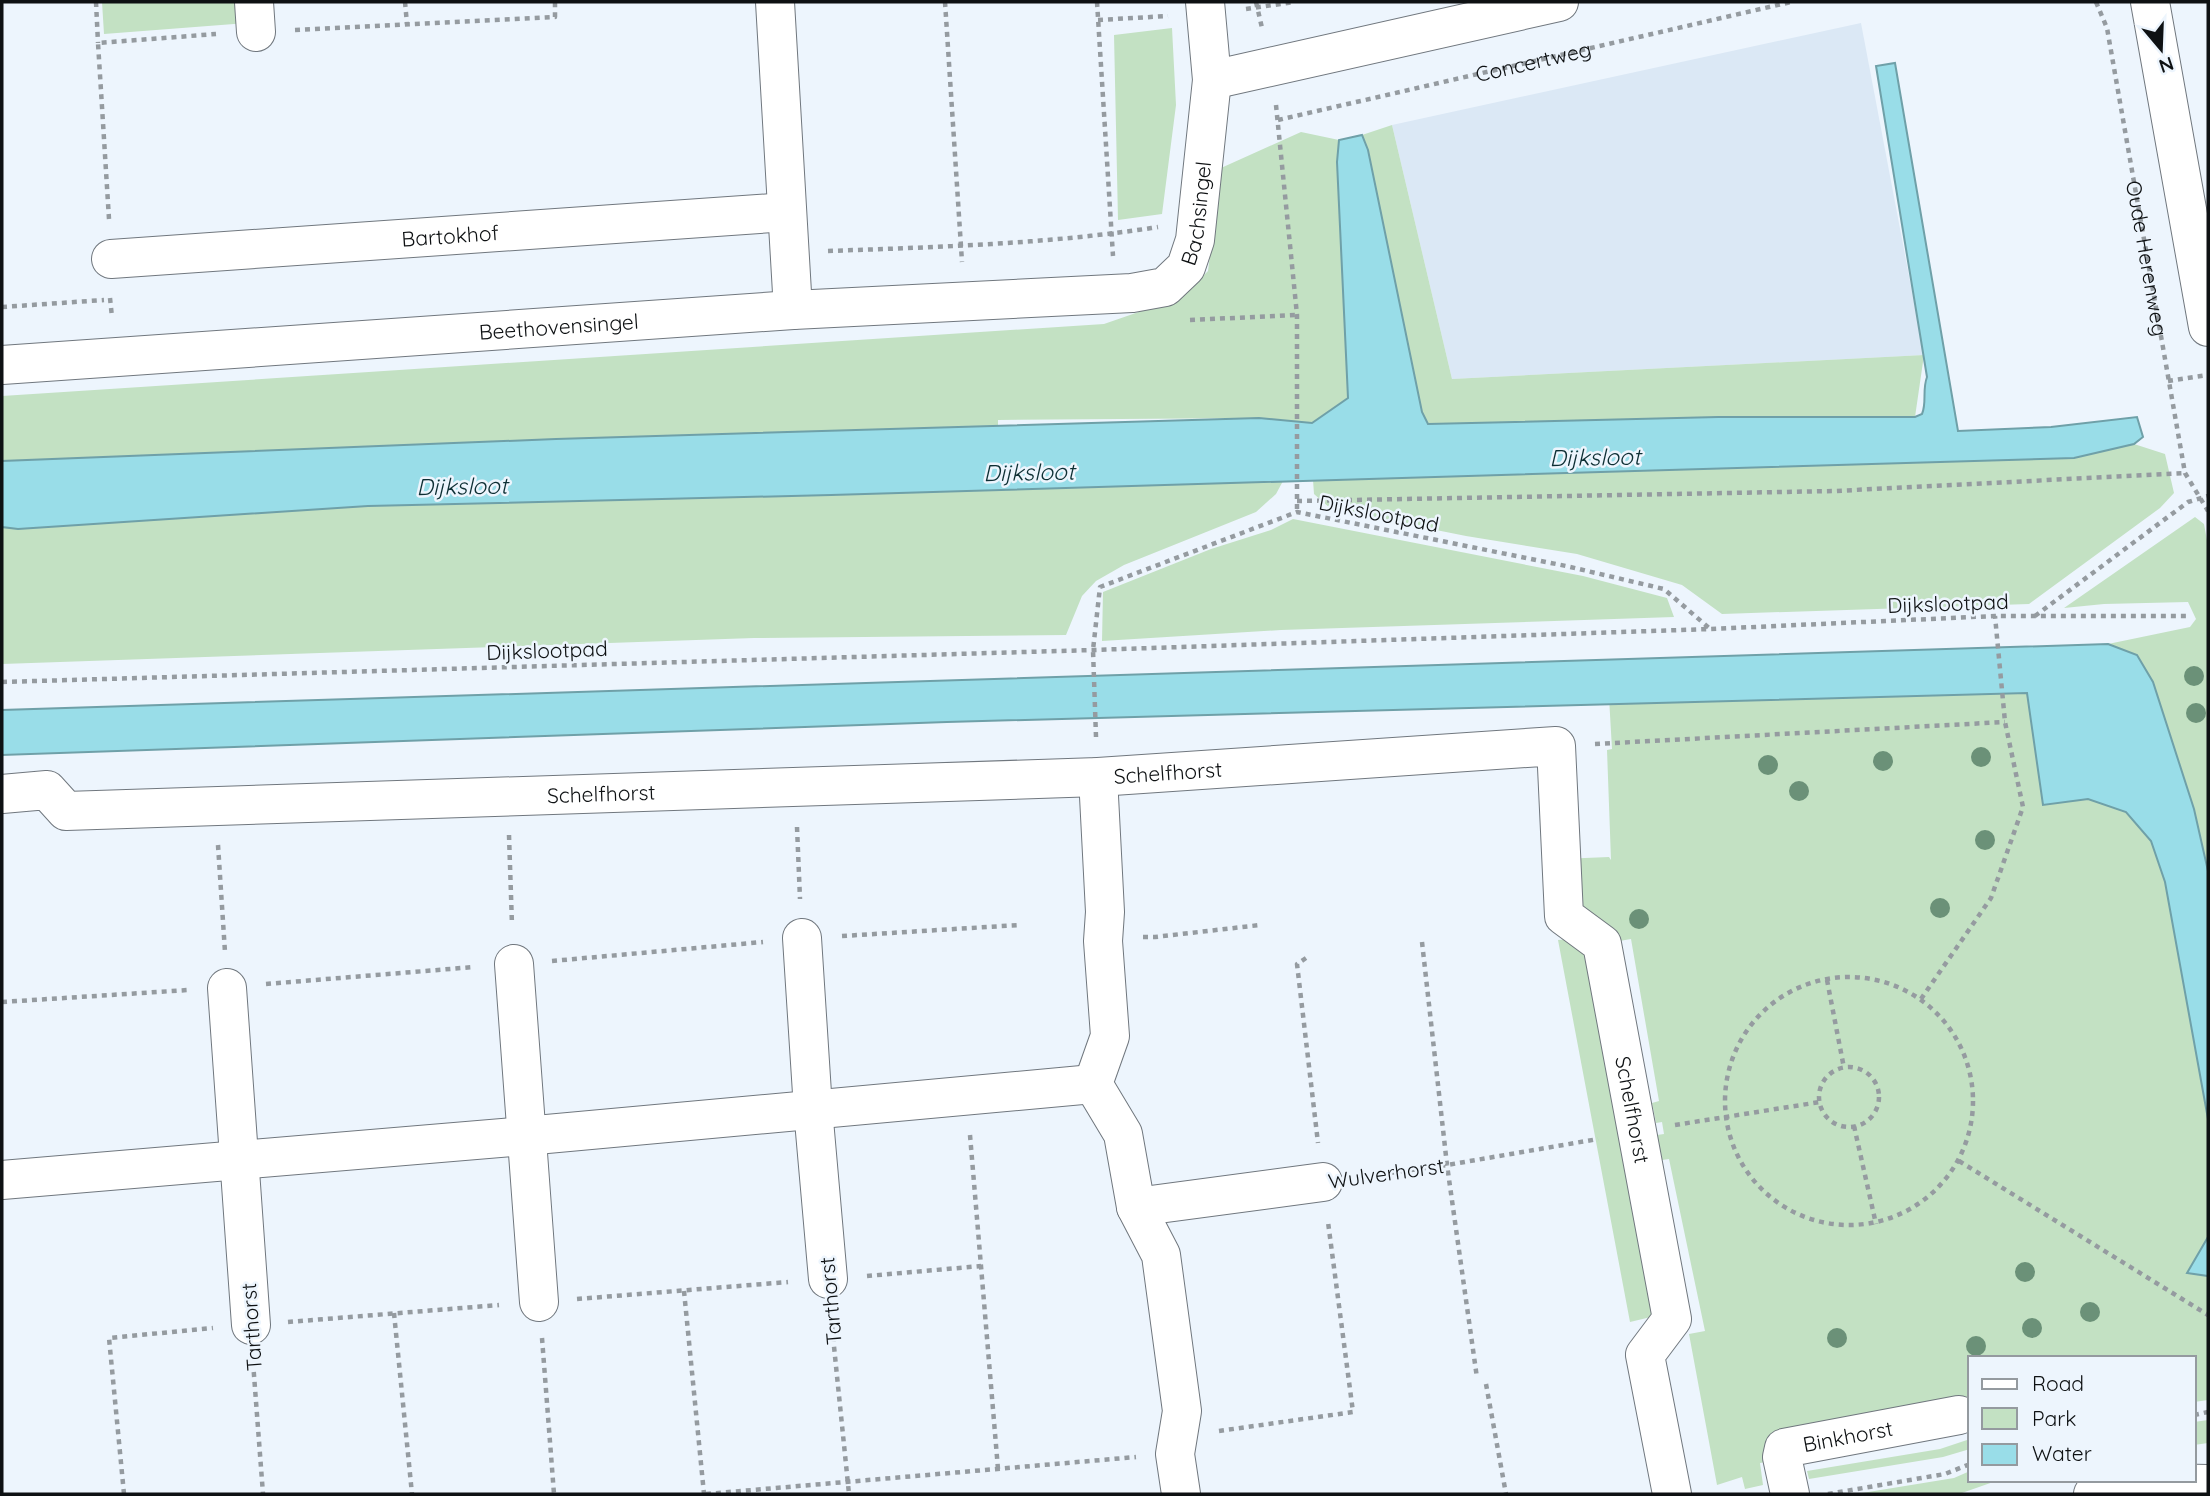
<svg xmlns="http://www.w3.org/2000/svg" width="2210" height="1496" viewBox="0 0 2210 1496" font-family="Quicksand,sans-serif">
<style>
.built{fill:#dbe8f5}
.green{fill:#c3e1c3}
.water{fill:#99dde8;stroke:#6fa0a8;stroke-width:2}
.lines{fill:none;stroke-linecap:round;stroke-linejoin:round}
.minor-casing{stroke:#70777e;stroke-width:40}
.path{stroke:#959ba0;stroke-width:4.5;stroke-dasharray:5 5;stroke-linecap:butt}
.minor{stroke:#fff;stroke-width:38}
.tree{fill:#6b9178}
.labels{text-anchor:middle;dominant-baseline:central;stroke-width:5;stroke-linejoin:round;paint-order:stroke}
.street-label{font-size:21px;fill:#0e1113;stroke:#edf5fd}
.water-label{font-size:23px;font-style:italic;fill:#0d2f34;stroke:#edf5fd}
</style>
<rect width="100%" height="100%" fill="#edf5fd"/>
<path class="built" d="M1861 23 1924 355 1452 379 1392 125Z"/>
<path class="green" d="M102 2H246L247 23 104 34Z
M1172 28 1176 105 1162 214 1118 220 1114 35Z
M1392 125 1452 379 1924 355 1915 417H1718L1428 424 1422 412 1368 150 1362 135Z
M1301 132 1339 140 1348 398 1312 423 1259 418 998 420V427L556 439 2 461V396L1104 324 1182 297 1208 271 1221 168Z
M2134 444 2165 454 2174 493 2160 508 2029 604 1722 614 1682 585 1577 554 1466 536 1331 509 1314 494 1313 480 2074 458Z
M1283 481 1276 494 1256 512 1124 565 1096 581 1082 596 1066 635 754 638 2 664V527L18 529 368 506 831 495Z
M2195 517 2204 524 2208 546V871L2194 809 2153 682 2137 655 2108 644 2190 627 2196 619 2188 602 2104 604 2064 608Z
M1293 519 1583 576 1667 598 1674 617 1281 630 1102 641 1103 592 1211 549 1271 530Z
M1608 680 2130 695 2208 949V1400L2194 1402V1358H1970V1428L1760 1463 1763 1485 1745 1489 1742 1477 1717 1485 1689 1334 1705 1331 1669 1159 1662 1160 1657 1135 1664 1134 1662 1122 1656 1123 1652 1103 1659 1101 1631 939 1602 944 1564 916 1561 859 1609 857 1611 860 1607 750 1612 749Z
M1581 938 1655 1316 1630 1322 1558 940Z
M2208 1420V1443L2194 1445V1422Z
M1970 1439V1449L1943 1457 1809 1479 1807 1471 1940 1449Z
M1970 1471V1480H1999L1959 1494H1856L1954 1478Z"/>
<path class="water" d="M1895 63 1958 431 2051 427 2137 417 2143 437 2134 444 2074 458 831 495 368 506 18 529 2 527V461L556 439 1259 418 1312 423 1348 398 1337 162 1339 140 1362 135 1368 150 1422 412 1428 424 1718 417H1915L1922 414C1927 402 1922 390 1927 377L1876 66Z
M2108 644 2137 655 2153 682 2194 809 2208 871V1119L2165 882 2151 841 2126 812 2088 799 2043 805 2027 693 947 722 2 755V710Z
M2208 1237V1276L2187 1273Z"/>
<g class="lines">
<g class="minor-casing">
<g id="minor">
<path d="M254 2 256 32"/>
<path d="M775 2 793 310"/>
<path d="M2150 2 2208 327"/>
<path d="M1212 80 1559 2"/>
<path id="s3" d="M111 259 787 212"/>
<path id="s4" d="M2 365 793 310 1132 293 1165 287 1186 267 1195 240 1212 80 1205 2"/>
<path d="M1098 777 1105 912 1103 941 1110 1036 1093 1084 1123 1134 1136 1207 1161 1255 1182 1411 1175 1454 1181 1494"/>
<path id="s5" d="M2 794 47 790 66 811 1098 777 1556 746 1564 916 1602 944 1672 1319 1645 1355 1672 1494"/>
<path d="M802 938 813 1109 828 1279"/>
<path d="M514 964 539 1302"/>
<path d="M227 988 251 1325"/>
<path d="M2 1180 525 1136 1093 1084"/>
<path d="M1136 1207 1323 1182"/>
<path id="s6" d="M1790 1494 1782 1457 1784 1448 1959 1415"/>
<path d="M2093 1494 2158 1483 2208 1484"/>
</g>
</g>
<g class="path">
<path d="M96 2 98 43"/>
<path d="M405 2 407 24"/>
<path d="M945 2 962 262"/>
<path d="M1097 2 1113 256"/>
<path d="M1256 2 1262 28"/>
<path id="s1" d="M2096 2 2107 28 2185 473 2208 511"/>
<path d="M1246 9 1294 2"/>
<path d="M1098 20 1168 16"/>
<path d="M295 30 555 17V2"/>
<path d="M1276 105 1297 315V512"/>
<path id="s2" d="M1278 120 1791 2"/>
<path d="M109 219 98 43 216 34"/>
<path d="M828 251C938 247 1049 244 1158 227"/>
<path d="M110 298 112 317"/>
<path d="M2 307 104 300"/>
<path d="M1190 320 1297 315"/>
<path d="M2168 381 2208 375"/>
<path d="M1297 501 1835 491 2185 473"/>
<path d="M2035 616 2188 502 2208 496"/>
<path d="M2 682 1093 650 1710 629 1995 616H2188"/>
<path d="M1096 737 1093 650 1100 587 1297 512 1566 566 1664 589 1709 628"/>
<path d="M1595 744 2005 722"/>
<path d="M797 827 800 899"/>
<path d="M509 835 512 925"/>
<path d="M218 845 225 952"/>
<path d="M842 936 1019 925"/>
<path d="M1143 937H1155L1260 925"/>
<path d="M1422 942 1447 1165 1477 1378"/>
<path d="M1306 958 1297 964 1318 1143"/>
<path d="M552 961 763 942"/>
<circle cx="1849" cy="1101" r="124"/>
<path d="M1827 980 1844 1068"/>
<path d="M266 984 474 967"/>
<path d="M1921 999 1991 898 2023 807 2005 722 1995 616"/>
<path d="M2 1002 188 990"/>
<circle cx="1849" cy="1097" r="30"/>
<path d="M1675 1125 1820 1102"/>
<path d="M1854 1126 1876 1224"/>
<path d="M970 1135 998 1469"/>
<path d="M1959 1161 2208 1315"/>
<path d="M1361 1177 1447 1165 1598 1139"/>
<path d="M867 1276 981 1266"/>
<path d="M684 1291 704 1494"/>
<path d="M577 1299 788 1282"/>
<path d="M394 1313 412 1494"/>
<path d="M831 1317 849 1494"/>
<path d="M288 1322 499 1305"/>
<path d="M542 1338 554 1494"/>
<path d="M253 1362 263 1494"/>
<path d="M1486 1384 1506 1494"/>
<path d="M2194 1415 2208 1412"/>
<path d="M1219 1431 1353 1412 1328 1222"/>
<path d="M124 1494 109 1338 213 1328"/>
<path d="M706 1494 1136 1457"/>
<path d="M1828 1494 1945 1474 1970 1464"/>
</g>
<use href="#minor" class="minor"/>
</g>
<g class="tree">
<circle cx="2194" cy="676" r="10"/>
<circle cx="2196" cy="713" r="10"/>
<circle cx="1981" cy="757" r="10"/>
<circle cx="1883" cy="761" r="10"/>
<circle cx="1768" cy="765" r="10"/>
<circle cx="1799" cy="791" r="10"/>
<circle cx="1985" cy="840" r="10"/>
<circle cx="1940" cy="908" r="10"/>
<circle cx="1639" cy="919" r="10"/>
<circle cx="2025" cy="1272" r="10"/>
<circle cx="2090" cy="1312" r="10"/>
<circle cx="2032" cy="1328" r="10"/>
<circle cx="1837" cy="1338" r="10"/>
<circle cx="1976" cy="1346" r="10"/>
</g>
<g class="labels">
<g class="street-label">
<text stroke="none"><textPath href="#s2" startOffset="262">Concertweg</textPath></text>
<text stroke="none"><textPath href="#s4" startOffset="1250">Bachsingel</textPath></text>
<text stroke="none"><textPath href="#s3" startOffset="340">Bartokhof</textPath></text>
<text stroke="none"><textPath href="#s1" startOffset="262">Oude Herenweg</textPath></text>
<text stroke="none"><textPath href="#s4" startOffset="558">Beethovensingel</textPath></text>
<text transform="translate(1379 513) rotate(11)">Dijkslootpad</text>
<text transform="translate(1948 603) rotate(-2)">Dijkslootpad</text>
<text transform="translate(547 650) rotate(-2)">Dijkslootpad</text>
<text stroke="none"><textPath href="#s5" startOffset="1176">Schelfhorst</textPath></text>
<text stroke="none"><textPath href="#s5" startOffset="609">Schelfhorst</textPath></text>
<text stroke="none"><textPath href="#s5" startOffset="1951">Schelfhorst</textPath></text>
<text transform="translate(1386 1173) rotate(-8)">Wulverhorst</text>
<text transform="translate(830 1301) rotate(-95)">Tarthorst</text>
<text transform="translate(251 1327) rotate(-94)">Tarthorst</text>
<text stroke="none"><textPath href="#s6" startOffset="112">Binkhorst</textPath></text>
</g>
<g class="water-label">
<text transform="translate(1595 457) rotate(-1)">Dijksloot</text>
<text transform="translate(1029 472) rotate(-1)">Dijksloot</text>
<text transform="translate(462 486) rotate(-1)">Dijksloot</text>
</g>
</g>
<rect width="2210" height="1496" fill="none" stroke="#0e1113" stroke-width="7"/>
<rect x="1968" y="1356" width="228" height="126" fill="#edf5fd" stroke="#949a9f" stroke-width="2"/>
<rect x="1982" y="1379" width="35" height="10" fill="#ffffff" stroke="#949a9f" stroke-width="2"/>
<text x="2032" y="1391" font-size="21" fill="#0e1113">Road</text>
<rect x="1982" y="1408" width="35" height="21" fill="#c3e1c3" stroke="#949a9f" stroke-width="2"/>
<text x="2032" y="1426" font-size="21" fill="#0e1113">Park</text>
<rect x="1982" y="1444" width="35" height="21" fill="#99dde8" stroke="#949a9f" stroke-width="2"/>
<text x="2032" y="1461" font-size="21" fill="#0e1113">Water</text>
<g transform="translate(2161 49) rotate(161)" stroke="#edf5fd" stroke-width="5" paint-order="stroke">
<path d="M0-5L12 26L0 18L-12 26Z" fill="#0e1113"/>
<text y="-10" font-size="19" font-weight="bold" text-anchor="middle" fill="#0e1113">N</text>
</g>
</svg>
